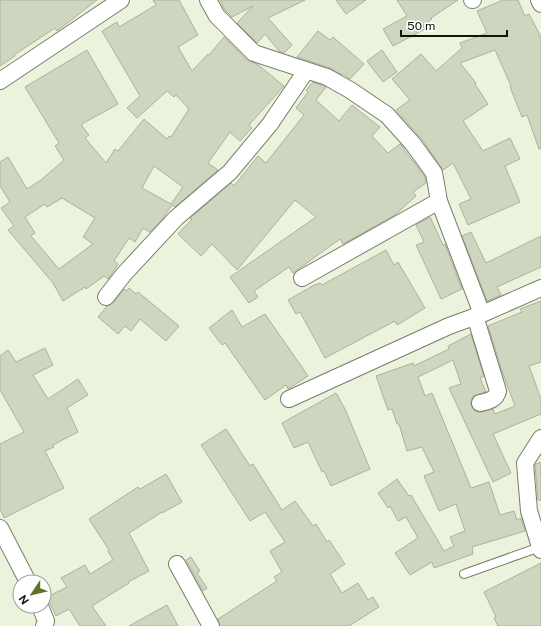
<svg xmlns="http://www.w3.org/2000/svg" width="541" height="626" viewBox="0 0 541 626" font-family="'Public Sans',sans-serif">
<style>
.building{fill:#ced6c0;stroke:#aab19d;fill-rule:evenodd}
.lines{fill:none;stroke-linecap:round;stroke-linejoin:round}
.lane-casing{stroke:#777e6a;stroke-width:10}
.street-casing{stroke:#777e6a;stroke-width:18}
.lane{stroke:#fff;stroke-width:8}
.street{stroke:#fff;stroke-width:16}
</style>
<rect width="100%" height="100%" fill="#ebf3dd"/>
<path class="building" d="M0 0H97L57 31 55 28 14 55 15 56 0 66Z
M153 0H179L198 35 178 47 192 71 208 54 209 55 224 37 247 60 257 64 284 86 249 125 252 128 240 141 230 132 208 163 218 170 175 207 172 205 163 218 150 232 143 228 135 242 129 238 114 261 118 264 108 279 104 276 86 289 85 287 63 301 53 283 8 230 14 226 1 208 10 202 0 186V162L8 157 27 189 41 180 64 160 55 146 59 143 25 87 87 50 118 104 82 124V126L89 135 85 138 106 163 115 149 118 151 144 119 167 139 169 136 171 137 189 109 176 95 174 97 167 91 137 118 127 108 140 96 102 31 117 22 119 27 156 5ZM154 166 183 187 171 204 142 188ZM62 198 95 218 83 237 93 244 59 269 31 236 35 233 25 217 45 204 47 207Z
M220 0H305L268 18 292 45 284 53 279 51 265 34 257 43 237 23 253 6 232 17 225 10Z
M336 0H366L346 14Z
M397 0H458L431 18 432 19 423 25 425 29 393 46 383 29 407 16Z
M503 0H518L525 16 529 14 541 37V149H539L527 115 522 117 510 87 511 86 495 50 460 63 476 83 475 84 488 104 463 121 483 151 510 138 520 159 505 166 520 202 468 225 459 204 471 199 453 163 443 170 421 138 396 110 410 100 392 79 421 54 436 71 462 48 460 43 487 33 477 11Z
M318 31 330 40 333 37 364 64 350 79 343 74 342 75 330 68 297 57Z
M382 50 397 72 383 82 367 61Z
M313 82 326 87 316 100 339 121 352 105 380 127 372 136 388 153 400 144 425 177 426 183 413 192 416 196 395 215 343 244 340 239 293 273 289 267 254 291 258 297 249 303 230 277 316 217 295 200 237 270 212 244 201 256 178 234 192 219 190 218 231 183 234 186 258 156 266 163 304 115 296 108 308 92 306 90Z
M430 217 443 245 445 244 462 289 441 299 416 245 424 242 416 225Z
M471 232 486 263 541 236V267L497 287 501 295 487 301 462 236Z
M386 250 394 265 398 262 425 308 397 325 395 321 325 358 300 312 296 314 288 300 316 284V285L320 283 322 285Z
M129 288 136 294 138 292 179 326 166 341 140 319 131 331 125 326 118 334 98 317 107 306 113 303 124 289 127 291Z
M541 301V362L529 366 541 399V414L493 434 511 473 493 482 449 388 461 384 453 360 418 377 425 396 432 393 471 488 489 482 500 515 514 511 517 520 521 518 525 531 472 547 473 554 434 568 432 562 410 575 395 553 418 538 406 517 398 521 390 506 388 508 378 493 397 479 409 496 411 495 444 551 454 546 450 537 465 531 456 504 439 511 424 476 434 472 422 447 407 451 399 424H397L392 409 388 410 376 376 413 363 414 366 449 349 448 346 471 334 484 376 480 378 486 392 473 396 471 400V405L473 409 477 412H482L493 409 495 414 515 406 502 371 488 326 522 312 520 309Z
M232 310 242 327 265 314 308 376 288 389 286 385 265 400 225 343 222 345 209 328Z
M45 348 53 365 33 375 48 399 78 379 88 395 67 408 78 432 53 445 54 447 45 451 64 488 4 518 0 509V444L24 432 0 390V356L8 350 16 362Z
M336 393 345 409 370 469 331 486 324 471 322 472 308 442 294 448 282 423Z
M226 429 250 466 253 464 282 510 295 501 313 526 316 524 327 542 329 540 345 564 330 574 342 593 358 583 368 600 373 597 379 607 349 626H220L218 619 277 581 274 577 282 572 270 551 285 542 265 512 250 521 201 445Z
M541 462V500H538L535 465 536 464Z
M166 474 182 502 162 513V512L129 533 149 571 128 582 129 583 92 606 106 626H80L69 609 56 616 47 597 67 587 61 578 85 565 90 574 113 560 108 551 109 550 89 519 138 487 140 489Z
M191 557 200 571 197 573 207 588 203 591 186 560Z
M541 563V626H498L494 618 496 617 484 592Z
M167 605 178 626H129Z"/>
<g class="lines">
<g class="lane-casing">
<path id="lane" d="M464 574 540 547"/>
</g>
<g class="street-casing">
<path id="street" d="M208 0 217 16 254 53 327 77 350 90 387 115 413 144 434 173 439 201 482 314
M472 0H473
M539 0 541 4
M0 81 121 0
M302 278 439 201
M106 297 124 274 176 218 230 172 270 124 306 71
M475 316 498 391C496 400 488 401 480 403
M289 399 449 326 482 314 541 288
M541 438 525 463 529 511 541 550
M0 528 28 582
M177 564 211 626
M40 606 46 621 44 626"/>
</g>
<use href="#lane" class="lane"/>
<use href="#street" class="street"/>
</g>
<g transform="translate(32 594) rotate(235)"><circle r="19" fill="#ffffff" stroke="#9fa19e"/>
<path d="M0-3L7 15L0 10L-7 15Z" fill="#5e7323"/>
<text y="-6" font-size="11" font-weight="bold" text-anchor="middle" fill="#10130c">N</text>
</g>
<path d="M401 30v6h106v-6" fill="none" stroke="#10130c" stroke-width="2"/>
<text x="407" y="30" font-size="12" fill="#10130c" stroke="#ffffff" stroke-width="3" paint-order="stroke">50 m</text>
</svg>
